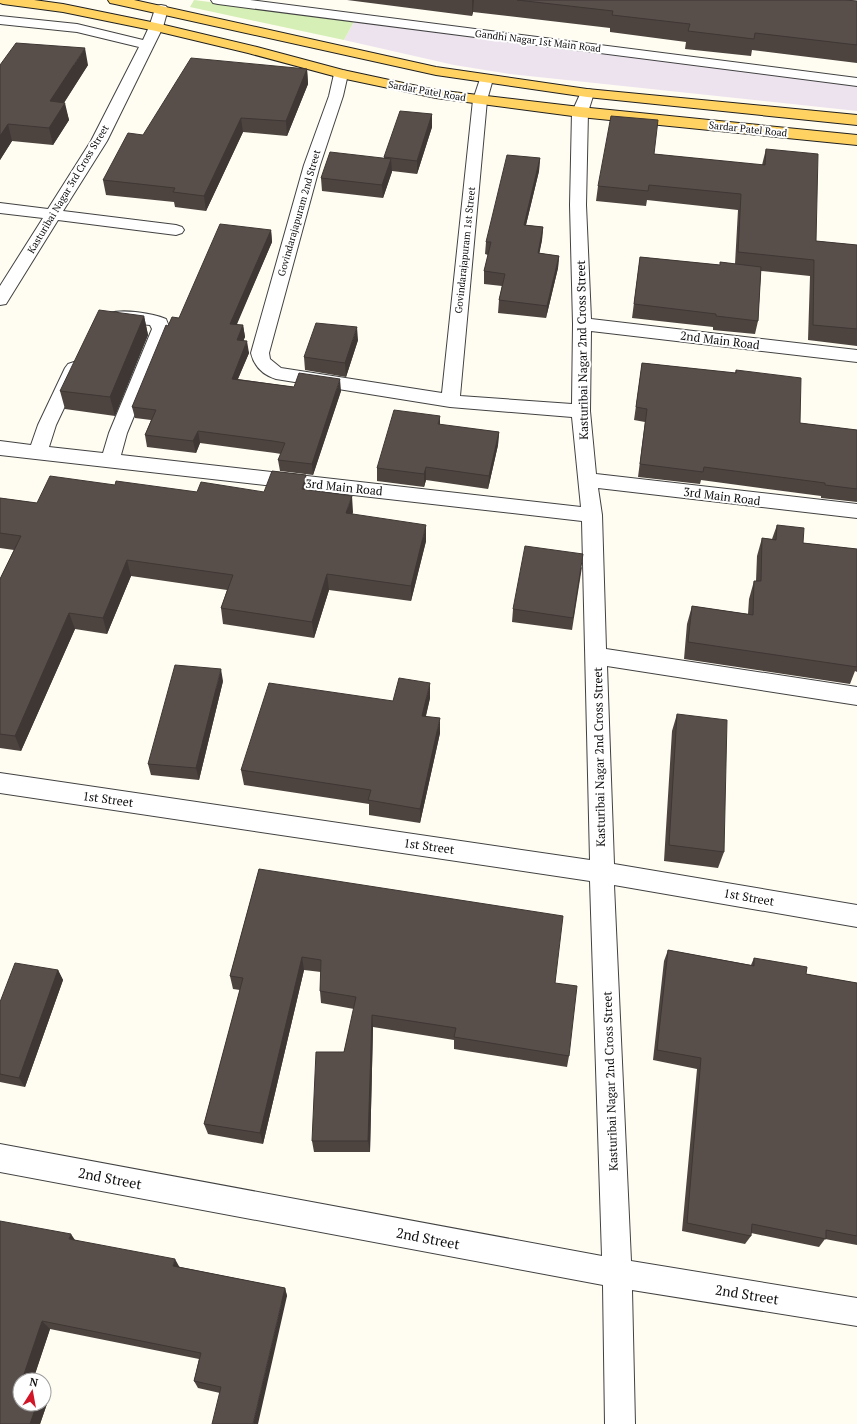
<svg xmlns="http://www.w3.org/2000/svg" width="857" height="1424" viewBox="0 0 857 1424" font-family="'PT Serif',serif">
<style>
.industrial{fill:#ede3ef}
.green{fill:#d6efb6}
.lines{fill:none;stroke-linecap:round;stroke-linejoin:round}
.minor-casing{stroke:#424242;stroke-width:2}
.major-casing{stroke:#202020;stroke-width:2}
.minor{fill:#fff;fill-rule:evenodd}
.major{fill:#ffd262;fill-rule:evenodd}
.wall{fill:#4d4440}
.shaded-wall{fill:#3e3734}
.building{fill:#594f4a;stroke:#3e3734}
.labels{text-anchor:middle;dominant-baseline:central;stroke-width:4;stroke-linejoin:round;paint-order:stroke}
.far-street-label{font-size:10px;fill:#0f0f0f;stroke:#fff}
.street-label{font-size:12px;fill:#0f0f0f;stroke:#fff}
.near-street-label{font-size:14px;fill:#0f0f0f;stroke:#fff}
</style>
<rect width="100%" height="100%" fill="#fffcf2"/>
<path class="industrial" d="M355 20 857 83V111L510 74 454 65 344 40Z"/>
<path class="green" d="M194 0 355 20 344 40 190 7Z"/>
<g class="lines">
<g class="minor-casing">
<path id="minor" d="M211 0H250L857 78V86L218 4 213 3Z
M161 5 166 6 168 9 163 27 107 141 63 211 176 225 182 227 184 230 182 233 176 235 58 220 6 304 0 305V286L43 218 0 213V203L48 209 91 141 139 47 77 32 0 24V16L77 24 143 40 149 27 156 6Z
M341 70 346 71 348 74 343 96 320 165 269 353 270 359 281 368 442 393 473 100 481 76 486 75 491 76 493 79 487 100 460 396 572 404 573 324 570 205 572 112 582 90 587 89 592 90 594 93 588 112 586 205 591 319 857 350V362L591 331 590 411 596 474 857 504V518L598 488 602 515 606 649 857 687V705L607 666 614 864 857 905V927L614 885 631 1261 857 1298V1326L632 1290 635 1424H605L603 1285 0 1172V1144L602 1256 590 881 0 793V773L590 860 582 521 0 455V441L31 445 38 425 65 368 68 364 74 362 80 364 83 368 56 425 49 447 103 453 109 433 152 329 150 325 109 321 106 317 109 313C124 309 152 313 166 319L170 329 127 433 121 455 581 507 572 417 450 407 276 379C263 375 254 366 251 353L304 165 329 96 334 74 336 71Z"/>
</g>
<g class="major-casing">
<path id="major" d="M0 0H34L63 4 156 23 257 47 343 70 436 90 580 107 857 135V145L580 117 436 98 341 78 248 53 156 31 63 12 3 4 0 3Z
M108 0H134L436 67 587 89 857 115V125L587 97 436 75 115 4 110 3Z"/>
</g>
<use href="#minor" class="minor"/>
<use href="#major" class="major"/>
</g>
<path class="wall" d="M347 0H845L857 1V63L752 50 751 56 685 49 686 42 610 32V28L473 12 472 16Z
M0 65H88L64 103 69 120 53 145 12 141 0 160Z
M307 69 308 84 287 136 243 132 206 211 175 207 174 202 106 195 103 180 143 135Z
M432 114V127L417 174 392 171 383 198 322 191 321 178 384 158V157Z
M766 149 816 241 857 245V346L808 340 810 276 761 271 758 321 755 334 713 330V327L632 318 640 257 720 265V262L735 264 738 210 647 200 646 206 596 201 598 186 654 154 762 165Z
M540 158 539 171 526 225 543 227 542 240 539 253 559 256 558 268 546 318 498 313 499 300 502 286 484 284V271L488 255 485 254 486 242Z
M271 230 272 242 236 325H243L245 337 243 340 249 353 238 379 294 387 341 391 313 475 280 471 278 460 281 454 275 453 200 443 196 453 147 447 145 435 151 420 135 418 132 407 168 326 179 318Z
M144 316 148 335 115 416 65 409 60 391Z
M358 340 346 377 305 370 304 357Z
M642 363 735 373 736 370 800 423 857 430V502L821 498V496L701 480 700 484 638 477 645 422 634 420Z
M440 425 499 432 498 445 488 489 426 480 424 487 377 481V468Z
M115 485 197 492H264L308 489 353 512 352 514 426 541 411 601 329 590 314 638 223 624 221 608 227 590 131 576 107 634 75 629 21 751 0 748V579L14 550 0 548V498L37 503Z
M777 525 803 543 857 549V672L855 671 850 684 684 659 687 624 692 606 748 614 749 599 754 581H756L757 556 762 538 772 539Z
M582 567 572 630 512 622 513 609Z
M223 681 199 780 151 775 148 764Z
M430 698 426 716 440 733 420 823 369 815V804L244 785 241 770 393 701Z
M677 714 724 852 718 868 664 861 672 731Z
M259 869 555 983 569 1056 567 1067 454 1049V1040L373 1027 370 1152H314L312 1141 344 1052 354 1009 321 1003 320 991 321 972 304 970 263 1144 208 1134 204 1124 240 990 233 989 230 976Z
M668 950 751 965 754 958 806 974 857 983V1245L825 1239 819 1247 751 1233V1236L745 1244 682 1231 697 1069 653 1060 664 961Z
M58 970 63 980 25 1087 0 1082V1002Z
M75 1240 180 1267 285 1288 287 1296 220 1393 198 1388 194 1381 199 1359 50 1329 33 1380H20L44 1404V1395L49 1398 40 1424H0Z"/>
<path class="shaded-wall" d="M472 0H474L473 12 472 16Z
M85 48 88 65 54 118 50 101Z
M307 69 308 84 287 136 286 121Z
M65 103 69 120 53 145 49 128Z
M432 114V127L417 174V161Z
M241 118 243 132 206 211 204 196Z
M8 124 12 141 0 160V136Z
M540 158 539 171 523 237 524 225Z
M391 159 392 172 383 198 382 185Z
M543 227 542 240 537 266 538 253Z
M271 230 272 242 232 336 230 324Z
M559 256 558 268 546 318 547 306Z
M144 316 148 335 115 416 110 397Z
M243 325 245 337 239 352 237 340Z
M357 327 358 340 346 377 345 363Z
M247 341 249 353 233 390 232 379Z
M340 379 341 391 313 475 312 464Z
M440 416V429L438 424Z
M198 431 200 443 196 453 193 441Z
M499 432 498 445 488 489 489 476Z
M426 467V480L424 487V474Z
M306 475 308 491 302 489Z
M352 496 353 512 348 530 346 513Z
M426 525V541L411 601V586Z
M127 560 131 576 107 634 103 618Z
M327 574 329 590 314 638 312 622Z
M69 613 75 629 21 751 15 736Z
M221 669 223 681 199 780 196 768Z
M430 683V698L422 731V716Z
M440 718V733L420 823V809Z
M302 957 304 970 263 1144 260 1133Z
M58 970 63 980 25 1087 19 1078Z
M372 1015 373 1027 370 1152 368 1141Z
M71 1234 77 1243 69 1239Z
M175 1259 180 1268 173 1266Z
M285 1288 287 1296 258 1424H253Z
M42 1321 50 1329 33 1380H22Z
M44 1395 49 1398 40 1424H30L37 1404H44Z"/>
<path class="building" d="M517 0H845L857 1V45L755 33 754 39 688 31 690 24 612 15 613 11Z
M16 43 85 48 50 101 65 103 49 128 8 124 0 136V65Z
M191 58 307 69 286 121 241 118 204 196 173 192 175 188 103 180 128 133 143 135Z
M400 111 432 114 417 161 384 157Z
M611 116 658 120 654 154 765 165 766 149 818 154 816 241 857 245V329L813 325 814 260 738 252 741 194 649 185 648 191 598 186Z
M330 152 391 159 382 185 321 178Z
M507 155 540 158 524 225 543 227 538 253 559 256 547 306 499 300 505 274 484 271 491 242H486Z
M220 224 271 230 230 324 243 325 237 340 247 341 232 379 294 387 299 373 340 379 312 464 278 460 285 443 273 441 198 431 193 441 145 435 156 410 132 407 166 325 168 326 172 317 179 318Z
M640 257 720 265V262L761 267 758 321 716 316V314L634 304Z
M99 310 144 316 110 397 60 391Z
M316 323 357 327 345 363 304 357Z
M642 363 736 373V370L801 378 800 423 857 430V489L825 485V483L704 467 703 472 640 464 647 409 636 407Z
M394 410 440 416 438 424 499 432 489 476 426 467 424 474 377 468Z
M272 471 306 475 302 489 352 496 346 513 426 525 411 586 327 574 312 622 221 608 233 575 127 560 103 618 69 613 15 736 0 734V579L21 536 0 533V498L37 503 50 476 115 485 116 481 197 492 201 482 264 492Z
M777 525 804 528 803 543 857 549V667L688 642 692 606 753 615 754 581H761L762 538 776 540Z
M525 546 583 554 573 618 513 609Z
M175 665 221 669 196 768 148 764Z
M399 678 430 683 422 716 440 718 420 809 368 800 371 790 241 770 269 683 393 701Z
M677 714 727 720 724 852 669 845Z
M259 869 563 916 555 983 577 986 569 1056 454 1037 456 1028 372 1015 368 1141H312L316 1052H344L356 997 320 991 321 960 302 957 260 1133 204 1124 243 978 230 976Z
M668 950 754 966V958L807 967 806 974 857 983V1236L826 1230V1239L752 1224 751 1236 687 1223 701 1058 657 1050Z
M15 963 58 970 19 1078 0 1074V1002Z
M0 1221 71 1234 69 1239 175 1259 173 1266 285 1288 253 1424H212L221 1387 194 1381 201 1353 42 1321 22 1380H20V1404H37L30 1424H0Z"/>
<g class="labels">
<g class="far-street-label">
<text transform="translate(538 41) rotate(7)">Gandhi Nagar 1st Main Road</text>
<text transform="translate(427 91) rotate(10)">Sardar Patel Road</text>
<text transform="translate(748 129) rotate(6)">Sardar Patel Road</text>
<text transform="translate(68 189) rotate(-59)">Kasturibai Nagar 3rd Cross Street</text>
<text transform="translate(299 213) rotate(-74)">Govindarajapuram 2nd Street</text>
<text transform="translate(465 250) rotate(-84)">Govindarajapuram 1st Street</text>
</g>
<g class="street-label">
<text transform="translate(720 340) rotate(7)">2nd Main Road</text>
<text transform="translate(582 350) rotate(-91)">Kasturibai Nagar 2nd Cross Street</text>
<text transform="translate(344 487) rotate(6)">3rd Main Road</text>
<text transform="translate(722 496) rotate(7)">3rd Main Road</text>
<text transform="translate(599 757) rotate(-91)">Kasturibai Nagar 2nd Cross Street</text>
<text transform="translate(108 799) rotate(8)">1st Street</text>
<text transform="translate(429 846) rotate(8)">1st Street</text>
<text transform="translate(749 897) rotate(10)">1st Street</text>
<text transform="translate(610 1081) rotate(-92)">Kasturibai Nagar 2nd Cross Street</text>
</g>
<g class="near-street-label">
<text transform="translate(110 1178) rotate(11)">2nd Street</text>
<text transform="translate(428 1238) rotate(11)">2nd Street</text>
<text transform="translate(747 1294) rotate(9)">2nd Street</text>
</g>
</g>
<g transform="translate(32 1392) rotate(11)"><circle r="19" fill="#ffffff" stroke="#9f9f9f"/>
<path d="M0-3L7 15L0 10L-7 15Z" fill="#d01627"/>
<text y="-6" font-size="11" font-weight="bold" text-anchor="middle" fill="#0f0f0f">N</text>
</g>
</svg>
